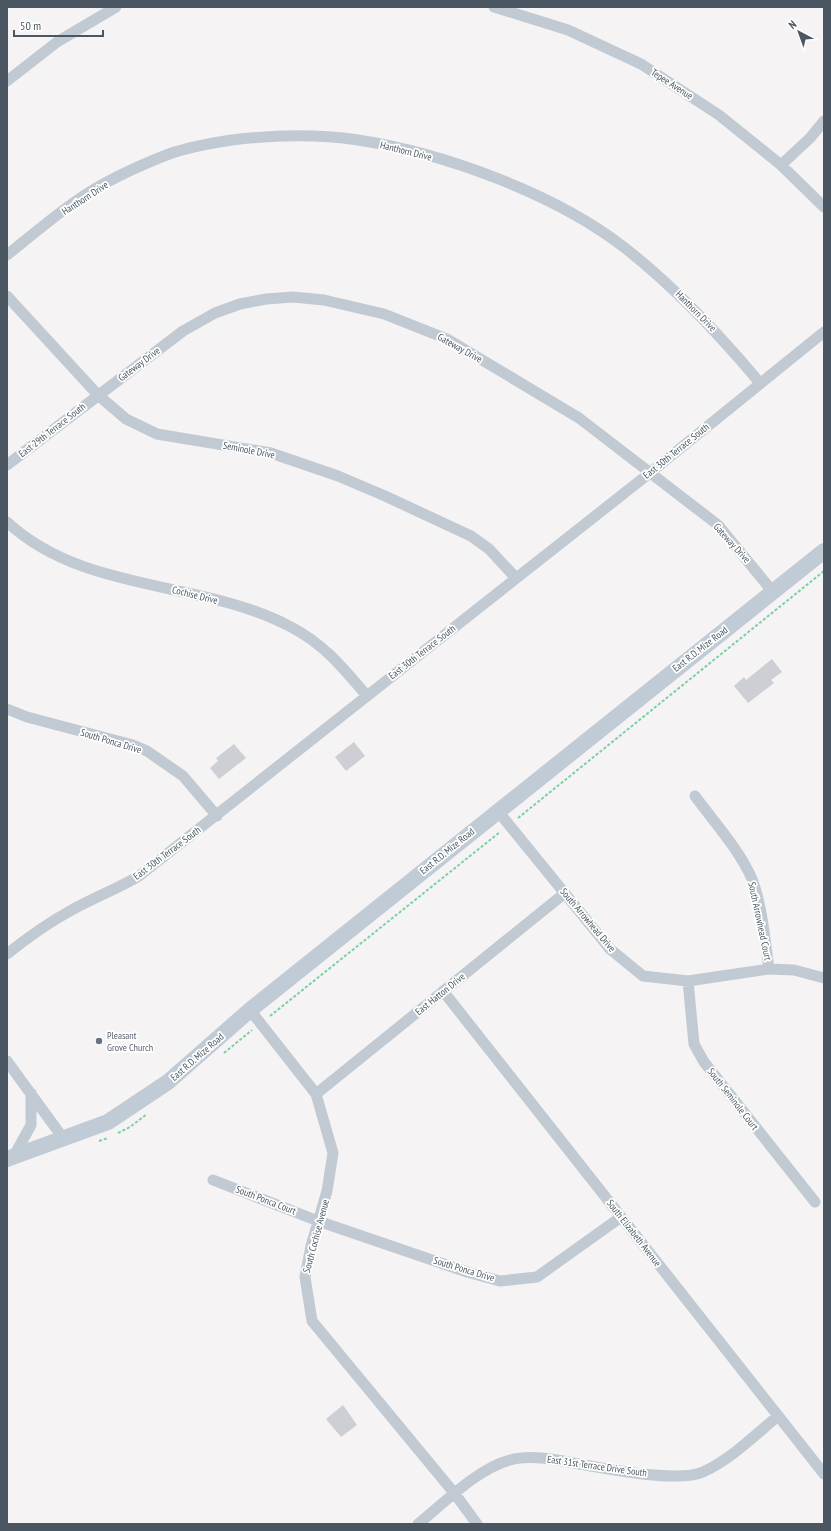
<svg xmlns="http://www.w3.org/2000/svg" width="831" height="1531" viewBox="0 0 831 1531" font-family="'PT Sans Narrow',sans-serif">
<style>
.building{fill:#cdcfd5}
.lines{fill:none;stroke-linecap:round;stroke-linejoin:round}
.path{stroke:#7ad0a6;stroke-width:2;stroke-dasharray:3 2;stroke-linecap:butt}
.street{stroke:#c1cad2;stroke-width:11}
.secondary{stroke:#c1cbd6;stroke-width:16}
.worship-dot{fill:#6b7280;stroke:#fff;stroke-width:1.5}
.labels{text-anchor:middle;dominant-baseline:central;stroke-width:3.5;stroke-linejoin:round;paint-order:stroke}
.street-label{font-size:10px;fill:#4a5661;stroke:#fff}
.worship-label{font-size:10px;fill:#5b616d;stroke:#fff;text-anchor:start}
</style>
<rect width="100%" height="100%" fill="#f5f3f3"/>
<path class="building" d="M772 659 782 672 771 680 774 683 748 703 734 686 744 677 746 680Z
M354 742 365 756 346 771 335 757Z
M234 744 246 758 219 779 210 768 218 761 216 758Z
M343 1405 357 1425 341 1437 326 1419Z"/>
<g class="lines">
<path class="path" d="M518 818 824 571
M270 1016 500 832
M224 1053 252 1030
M118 1133 130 1127 147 1114
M99 1141 108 1138"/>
<path class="street" d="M494 7 568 30 641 64 719 115 781 165 824 207
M7 81 57 42 116 7
M781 165 810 138 824 121
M7 255C31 236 54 216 79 199 107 180 138 166 169 154 189 147 211 143 232 140 273 135 316 134 358 140 444 153 556 194 625 248 676 288 719 334 760 383
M7 296 98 395 126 419 157 434 271 453 338 476 385 496 471 536 489 549 516 578
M7 465 183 331 215 313 240 304 266 299 293 297 324 300 384 314 447 339 579 418 718 525 773 592
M7 522C85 594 201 579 291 627 324 644 343 668 367 696
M7 709 27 717 133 745 147 751 183 776 217 816
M695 796C714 822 739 849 752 879 762 905 765 940 769 969
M497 810 610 949 643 976 688 981 769 969 794 970 824 978
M7 954C27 938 48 923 70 911 93 898 117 889 139 876L651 472 824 332
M688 981 694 1044 704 1062 815 1202
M443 991 824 1474
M250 1010 316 1094 333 1153 327 1191 311 1246 305 1277 312 1321 455 1494 477 1524
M7 1061 63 1138
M316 1094 565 893
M14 1156 31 1125V1093
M213 1180 318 1221 467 1272 500 1281 537 1277 621 1217
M418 1524C443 1504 478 1468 510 1460 531 1454 558 1460 579 1464 606 1469 679 1483 703 1472 731 1459 754 1436 778 1416"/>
<path class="secondary" d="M7 1159 108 1122 168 1082 250 1010 824 551"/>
</g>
<circle class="worship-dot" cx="99" cy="1041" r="4"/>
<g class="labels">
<g class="street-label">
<text transform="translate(672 84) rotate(33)">Tepee Avenue</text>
<text transform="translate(406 151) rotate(14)">Hanthorn Drive</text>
<text transform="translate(85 198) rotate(-33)">Hanthorn Drive</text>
<text transform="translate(696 311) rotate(45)">Hanthorn Drive</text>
<text transform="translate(460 348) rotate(29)">Gateway Drive</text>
<text transform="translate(139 364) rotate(-37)">Gateway Drive</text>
<text transform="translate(52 430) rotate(-38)">East 29th Terrace South</text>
<text transform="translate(249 450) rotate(11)">Seminole Drive</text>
<text transform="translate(676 451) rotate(-39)">East 30th Terrace South</text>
<text transform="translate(732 543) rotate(48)">Gateway Drive</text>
<text transform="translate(195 595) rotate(14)">Cochise Drive</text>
<text transform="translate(700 649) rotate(-38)">East R.D. Mize Road</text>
<text transform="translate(422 652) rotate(-38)">East 30th Terrace South</text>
<text transform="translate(111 741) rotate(17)">South Ponca Drive</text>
<text transform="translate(447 851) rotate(-39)">East R.D. Mize Road</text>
<text transform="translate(167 853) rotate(-37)">East 30th Terrace South</text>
<text transform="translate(588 920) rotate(50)">South Arrowhead Drive</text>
<text transform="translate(760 921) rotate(78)">South Arrowhead Court</text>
<text transform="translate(440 994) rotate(-39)">East Hatton Drive</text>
<text transform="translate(197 1057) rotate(-41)">East R.D. Mize Road</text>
<text transform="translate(733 1099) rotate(52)">South Seminole Court</text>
<text transform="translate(266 1200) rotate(21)">South Ponca Court</text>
<text transform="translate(634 1233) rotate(52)">South Elizabeth Avenue</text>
<text transform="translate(316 1236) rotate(-75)">South Cochise Avenue</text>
<text transform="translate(464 1269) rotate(17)">South Ponca Drive</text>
<text transform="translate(597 1466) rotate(8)">East 31st Terrace Drive South</text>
</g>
<g class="worship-label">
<text x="107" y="1035">Pleasant<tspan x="107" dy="12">Grove Church</tspan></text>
</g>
</g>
<rect width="831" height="1531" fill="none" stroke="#4a5661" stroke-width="16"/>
<g transform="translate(799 32) rotate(319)" stroke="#ffffff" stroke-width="3" paint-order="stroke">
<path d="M0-3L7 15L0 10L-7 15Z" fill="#4a5661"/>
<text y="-6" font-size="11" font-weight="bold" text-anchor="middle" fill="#4a5661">N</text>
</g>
<path d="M14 30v6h89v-6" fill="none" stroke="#4a5661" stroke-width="2"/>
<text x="20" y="30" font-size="12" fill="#4a5661" stroke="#ffffff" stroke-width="3" paint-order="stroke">50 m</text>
</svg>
